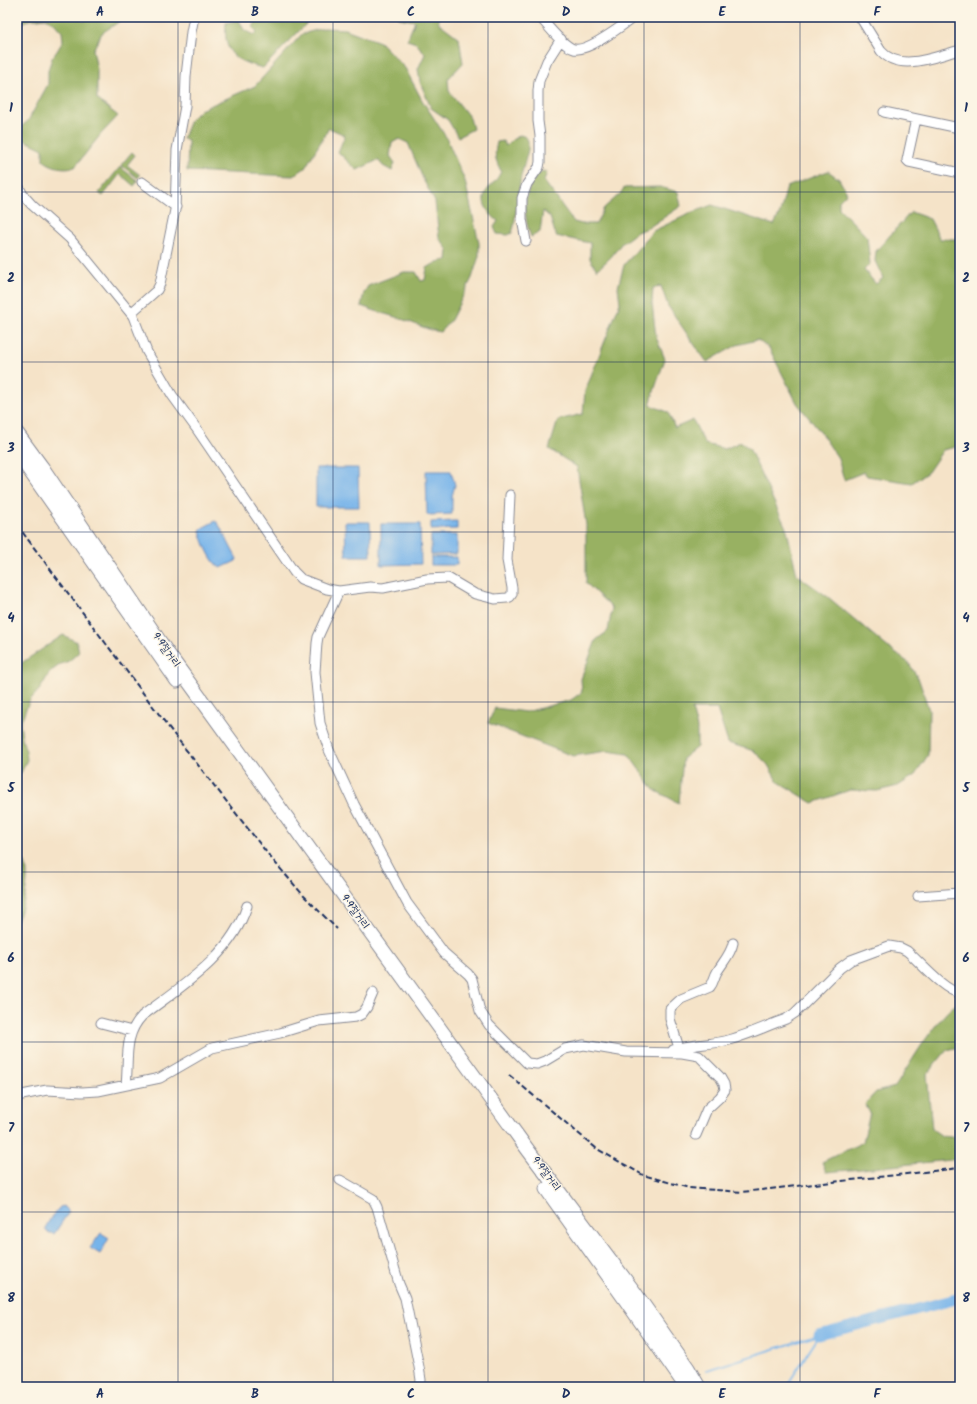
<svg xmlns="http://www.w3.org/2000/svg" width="977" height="1404" viewBox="0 0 977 1404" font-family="Kalam,'Poor Story',sans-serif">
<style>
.forest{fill:#98b162;stroke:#5a7060}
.water{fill:#77b4ea;stroke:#4972a4}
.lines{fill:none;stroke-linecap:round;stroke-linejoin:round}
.stream{stroke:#77b4ea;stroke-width:2}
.river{stroke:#77b4ea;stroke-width:11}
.minor-casing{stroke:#888993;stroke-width:11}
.highway-casing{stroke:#888993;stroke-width:15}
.minor{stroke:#fff;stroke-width:9}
.highway{stroke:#fff;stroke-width:13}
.rail{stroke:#1b2f5e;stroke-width:2;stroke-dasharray:6 3;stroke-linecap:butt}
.grid{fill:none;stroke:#1b2f5e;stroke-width:1;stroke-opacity:0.55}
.labels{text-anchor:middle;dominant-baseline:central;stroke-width:3;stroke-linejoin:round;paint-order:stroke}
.street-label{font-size:11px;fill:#1b2f5e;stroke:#fcf5e5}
.neatline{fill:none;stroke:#1b2f5e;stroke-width:1.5}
.grid-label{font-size:13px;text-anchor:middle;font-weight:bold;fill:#1b2f5e}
</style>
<rect width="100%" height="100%" fill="#fcf5e5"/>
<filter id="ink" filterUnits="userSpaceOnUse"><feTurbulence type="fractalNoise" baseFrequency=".025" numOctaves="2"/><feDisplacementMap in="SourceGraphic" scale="8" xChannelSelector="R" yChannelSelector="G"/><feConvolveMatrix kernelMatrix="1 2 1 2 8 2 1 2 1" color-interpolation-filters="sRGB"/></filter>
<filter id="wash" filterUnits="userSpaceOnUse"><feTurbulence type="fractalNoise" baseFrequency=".012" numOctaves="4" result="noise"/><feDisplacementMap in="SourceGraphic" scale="16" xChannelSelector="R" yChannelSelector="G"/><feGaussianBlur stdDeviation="0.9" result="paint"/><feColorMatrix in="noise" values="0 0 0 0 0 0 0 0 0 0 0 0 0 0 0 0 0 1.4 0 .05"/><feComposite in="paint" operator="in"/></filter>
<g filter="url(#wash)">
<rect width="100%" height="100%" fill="#f5e3c8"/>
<path class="forest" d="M17 17H79L84 22 86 17H121L120 21 102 33 93 50 97 69V99L118 116 101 134 75 167C63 169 53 168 43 160V149L22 139V126L28 121 48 84V70L52 58 57 51 63 41 62 32 54 23 46 18 29 20 20 24 17 35Z
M257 17H310L308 22 263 68C235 61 223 54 226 23L239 20 244 30 254 35 257 32 253 27Z
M398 17H438L439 23 459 38 463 63 448 79 449 91 470 118 473 129 458 137 448 120 431 108 420 82 418 69 425 54 416 43 407 40 415 21 399 18Z
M324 28 345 29 380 42 405 68 422 100 446 137 465 181 479 243V256L472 278 451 320 440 332C428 330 418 325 407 321 391 315 376 312 361 306L364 293 368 286 404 272H416L421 281 425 280 427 268 437 262 447 260 448 250 439 238 435 202 424 181 408 143 399 139 392 143 390 156 395 163 392 171 383 166 378 160 357 170 338 152 345 135 329 128 305 168 293 176 187 171 188 140 183 138 190 120 200 110 255 86 302 34Z
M520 135 526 137 528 141V150L521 176 514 226 512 233 508 235 497 234 494 227 498 221C488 213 478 201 488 189 493 183 498 179 501 171 495 159 494 155 497 142L503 141 506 146 512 140Z
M132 152 135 155 127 165 140 175 138 178 121 165Z
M120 167 138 181 134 186 120 174 103 196 99 193Z
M543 171 547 172 544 181 574 222 582 224H596L604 208 620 194 624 188 660 187 678 192 681 206 648 228 637 232 621 244 611 257 597 270 590 259V243L556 236 550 217 543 211 540 232 531 237C524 219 522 195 534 179 537 175 539 172 543 171Z
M828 171 839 179 847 193 839 201V208L867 237 870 264 864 270 876 284 883 278 875 261 876 251 911 212 930 219 940 239H960V446L943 450 928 472 912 483 867 476 864 472 844 480 838 458 821 433 797 403 769 348 757 340 737 345 707 362 691 340 668 306 661 286 653 288 652 303 656 337 665 359 656 385 650 405 668 412 675 428 693 420 705 444 725 449 740 442 749 448 787 530 797 575 828 597 891 650 909 663 919 680 929 710 928 755 915 775 898 786 877 791 850 790 813 803 777 781 768 765 754 751 728 743 717 709H692L697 728V747L683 758 679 803 654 790 628 754 607 751 573 756 488 723 495 708 526 712 571 700 582 692 581 679 596 640 608 631 612 608 586 583V525L577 467 549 449 558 420 583 414 585 391 620 303 618 287 624 265 653 231 691 213 712 205 774 225 780 213 787 187Z
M960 513V552C955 540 955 525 960 513Z
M63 635 77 642 79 652 69 661 61 664 50 672 40 689 30 700 20 723 22 739 26 751 27 760 21 773H17V666Z
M17 854C20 857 24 860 25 863 31 877 23 909 17 921Z
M960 1002V1047L947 1050 927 1074 932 1129 942 1136 960 1138V1159L862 1169 826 1172 822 1162 863 1142 870 1113 865 1104 876 1092 895 1087C909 1066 939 1012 960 1002Z"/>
<path class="water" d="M316 468H358L359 507H316Z
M426 471H451L455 485 452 496V514L427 515Z
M215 521 218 523 237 559 236 561 221 568C212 565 202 540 200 530L202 528Z
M457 521V529L431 530V522Z
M345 522H370L371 556H346Z
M381 524H420L421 564 381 565Z
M431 535H457V554L431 555Z
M431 557H457V565H431Z
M63 1206 67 1210 68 1213 54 1234 47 1232 45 1228 52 1216 60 1207Z
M101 1233 109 1238 100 1254 90 1248Z"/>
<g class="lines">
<path class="stream" d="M707 1370 819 1335
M786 1387 819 1336"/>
<path class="river" d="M819 1335 960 1298"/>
</g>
</g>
<g filter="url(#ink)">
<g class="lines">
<g class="minor-casing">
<path id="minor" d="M540 17C548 26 563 46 574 49 588 52 623 25 634 17
M860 17 881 51C900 73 936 56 960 50
M884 112 959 128
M916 119 907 160 909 162 960 173
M142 182 176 207
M17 184 23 195 32 205 70 239 133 316 147 352 172 395 196 428 294 572 301 579 327 589 339 591 370 587 383 588 427 579 448 578 475 594 495 599 507 598 510 597 512 594V588L507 560 510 495
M526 241 522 219V198L527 184 539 167 540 162V136L538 121V91L539 81 547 61 561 39
M131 313 157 290 160 284 175 210 177 150 185 106 186 76 191 32 194 17
M339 591 318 637 317 643 315 672 320 723 329 750 354 804 407 903 444 953 468 974 472 979 480 1011 489 1025 527 1063 537 1064 545 1061 565 1049 584 1045 626 1052 682 1053 699 1056 720 1077 724 1084 725 1090 720 1097 707 1109 696 1135
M918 896 960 893
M101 1023 132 1031
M679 1048 670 1019V1009L681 999 710 987C714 982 714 977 717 972 723 962 731 954 733 943
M673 1050C689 1044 708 1045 725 1041 746 1036 766 1026 786 1019L795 1013 840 968 851 960 889 946 901 948 907 951C920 962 944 991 960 993
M126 1085C129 1060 123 1036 142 1016 183 985 231 956 247 906
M17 1096 47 1090 82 1092 98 1091 160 1078 212 1048 280 1033 319 1021 356 1017 362 1014 367 1007 373 993
M340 1180 373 1199 377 1207 399 1284 405 1298 419 1367 421 1380 420 1387"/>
</g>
<g class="highway-casing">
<path id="highway" d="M17 433 42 467 167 652 528 1150 636 1294 688 1368 699 1387
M17 453 177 681
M546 1189 626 1301 686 1387"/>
</g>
<use href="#minor" class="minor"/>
<use href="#highway" class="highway"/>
<path class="rail" d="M17 525 176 737 271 858 304 896 337 929
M509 1075 597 1149 643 1175 689 1188 742 1192 960 1168"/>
</g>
</g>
<path class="grid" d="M178 17V1387M333 17V1387M488 17V1387M644 17V1387M800 17V1387M17 192H960M17 362H960M17 532H960M17 702H960M17 872H960M17 1042H960M17 1212H960"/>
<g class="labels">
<g class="street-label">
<text transform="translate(166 650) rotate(55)">9·9절거리</text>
<text transform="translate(355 912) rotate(54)">9·9절거리</text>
<text transform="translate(546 1174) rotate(53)">9·9절거리</text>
</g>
</g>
<rect width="977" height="1404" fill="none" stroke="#fcf5e5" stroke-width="44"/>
<rect x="22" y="22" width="933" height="1360" class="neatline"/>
<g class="grid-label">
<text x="100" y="16">A</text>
<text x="255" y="16">B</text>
<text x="411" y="16">C</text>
<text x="566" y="16">D</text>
<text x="722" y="16">E</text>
<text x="877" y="16">F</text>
<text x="11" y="112">1</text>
<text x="966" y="112">1</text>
<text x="11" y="282">2</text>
<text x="966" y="282">2</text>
<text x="11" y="452">3</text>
<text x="966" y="452">3</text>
<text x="11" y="622">4</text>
<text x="966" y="622">4</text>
<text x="11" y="792">5</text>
<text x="966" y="792">5</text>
<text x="11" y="962">6</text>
<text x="966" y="962">6</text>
<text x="11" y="1132">7</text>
<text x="966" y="1132">7</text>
<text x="11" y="1302">8</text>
<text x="966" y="1302">8</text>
<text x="100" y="1398">A</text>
<text x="255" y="1398">B</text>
<text x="411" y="1398">C</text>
<text x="566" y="1398">D</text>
<text x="722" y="1398">E</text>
<text x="877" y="1398">F</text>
</g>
</svg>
